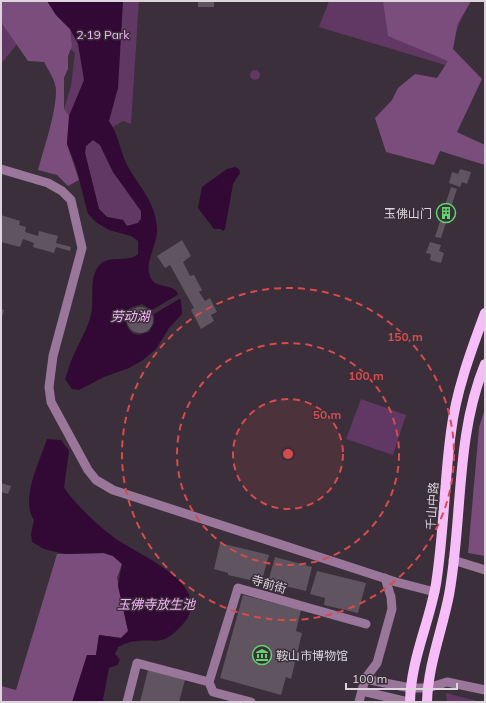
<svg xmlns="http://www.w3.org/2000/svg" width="486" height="703" viewBox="0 0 486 703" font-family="Mulish,'Noto Sans SC',sans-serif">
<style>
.green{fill:#613763}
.forest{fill:#7a4d7c}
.water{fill:#320834;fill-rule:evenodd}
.pier{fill:#3a2f3a}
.building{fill:#5f545f}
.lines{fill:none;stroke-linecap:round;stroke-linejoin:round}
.minor{stroke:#99769a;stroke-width:9}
.major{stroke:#f7bdf9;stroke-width:10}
.ring{fill:none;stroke:#d74b4c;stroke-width:2;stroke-dasharray:7 5}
.labels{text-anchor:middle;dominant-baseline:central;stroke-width:3;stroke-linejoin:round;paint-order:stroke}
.park-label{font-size:12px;fill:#f6b2f8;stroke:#3a2f3a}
.poi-label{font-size:12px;fill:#dcd5dc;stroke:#3a2f3a;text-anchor:end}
.street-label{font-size:12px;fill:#dcd5dc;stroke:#3a2f3a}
.water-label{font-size:13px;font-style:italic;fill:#f6b2f8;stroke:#3a2f3a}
.centre{fill:#d74b4c;stroke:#3a2f3a;stroke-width:2}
.ring-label{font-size:12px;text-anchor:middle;font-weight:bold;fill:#d74b4c;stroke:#3a2f3a;stroke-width:3;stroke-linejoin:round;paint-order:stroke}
</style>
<rect width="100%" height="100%" fill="#3a2f3a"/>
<path class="green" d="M1 1H139L131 124 123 121 113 127 58 129 71 86 75 53 64 44 25 34 1 64Z
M329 1H471L450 41 455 68 319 27Z
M250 75a5 5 0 1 1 10 0a5 5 0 1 1-10 0Z
M93 140 100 145 113 172 141 211V219L138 223 127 226 123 220 107 217 99 209 85 153 86 146Z
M361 399 406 415 393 455 346 439Z
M446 693 481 702H447Z"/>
<path class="forest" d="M1 1H47L56 15 70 29 72 46 68 56V69L64 78V109L69 116 67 144 79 180 68 186 57 175 38 170C44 148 56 113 56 91 56 81 49 71 44 62L28 61 3 25 1 19Z
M383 1H471L458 23 453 49 482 79 457 132 485 145V165L440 151 434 165 386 152 375 118 392 100 398 88 415 74 437 78 448 61 388 36Z
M485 408V556L468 553 479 428Z
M103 553 113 556 122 564 117 578 128 631 121 638 99 635 96 655H87L73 702H1V686L16 690 57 554Z"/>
<path class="water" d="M47 1H123L118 88 109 121C118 134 120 149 126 163 138 186 155 200 157 228 158 243 146 260 149 273 154 297 183 272 182 314L169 328 156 349 143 360 129 368 104 377 79 390 72 389 65 379C69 369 71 359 76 350 82 337 90 324 92 309 93 297 90 278 98 267 108 253 127 264 138 254V241L131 236 109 230 97 223 88 214 76 167 67 144 69 116 84 80 78 44 70 29 56 15ZM93 140 100 145 113 172 141 211V219L138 223 127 226 123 220 107 217 99 209 85 153 86 146Z
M235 167 239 169 240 173 233 184 225 229 223 231 221 229H214L198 208 202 187 227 169Z
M47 439 61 440 69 451 64 488C79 508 96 524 116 539 144 558 226 590 175 632 161 645 153 639 138 641 131 641 124 644 118 647L115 654 120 660 117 665 109 668 103 699 104 702H72L87 655H96L99 635 121 638 128 631 118 586 122 564 113 556 104 553 65 554 44 549 32 542 31 534 34 520C20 499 40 461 47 439Z"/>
<path class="pier" d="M179 294 181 298 154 314V323L149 332 138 335 132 333 128 328 125 321 126 313 130 308 142 304 152 310Z"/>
<path class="building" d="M198 1H214V7H198Z
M460 169 471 172 467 184 462 182 460 187 449 183 452 172 458 174Z
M451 187 457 189 441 238 435 237Z
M1 215 20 221 19 225 26 227 25 232 38 236 39 231 58 236 56 243 71 247 70 251 56 247 54 253 33 247 34 243 23 239 20 247 1 242Z
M182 240 191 256 183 262 190 276 194 275 202 290 199 292 205 301 210 298 217 312 211 315 214 321 201 329 191 310 194 308 170 265 165 268 157 256Z
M430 242 441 245 439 251 444 253 441 263 430 260 431 254 426 253Z
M127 320a13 13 0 1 1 26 0a13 13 0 1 1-26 0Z
M1 309 4 310 1 321Z
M1 483 11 486 8 494 1 492Z
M220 543 269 555 262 580 251 577 250 580 228 575V573L214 569Z
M275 557 312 567 306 591 268 582Z
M317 571 366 583 358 613 324 605 325 598 310 594Z
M243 595 301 610 296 631 302 633 291 679 286 677 281 695 220 678Z
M148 670 185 680 179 702H140Z"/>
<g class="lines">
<path class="minor" d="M1 169 48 183 62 191 71 200 82 248 53 356 49 387 51 402 88 470 96 480 113 490 396 582 435 592
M453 560 485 570
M365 679 410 688H428L447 682 485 690
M209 682 238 588 366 624
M362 691 408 702
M127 702 137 663 209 682 213 692 251 702
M359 702 365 679 377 663 392 609 391 597 385 578"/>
<path class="major" d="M410 702C411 659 429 624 436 584 444 533 444 483 451 432 456 391 471 351 485 313
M427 702C428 665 442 631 449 595 463 518 455 437 485 364"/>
</g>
<circle cx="288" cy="454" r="55" fill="#d74b4c" fill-opacity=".12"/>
<g class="ring">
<circle cx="288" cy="454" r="55"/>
<circle cx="288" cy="454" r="111"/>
<circle cx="288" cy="454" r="166"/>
</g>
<defs>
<g id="building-ring" transform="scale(1)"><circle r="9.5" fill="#3a2f3a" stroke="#5fd56b" stroke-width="1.5"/><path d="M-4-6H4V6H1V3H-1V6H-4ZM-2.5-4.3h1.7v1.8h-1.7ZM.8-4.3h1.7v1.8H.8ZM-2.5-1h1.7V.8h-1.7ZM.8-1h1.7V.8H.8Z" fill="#5fd56b"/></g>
<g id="museum-ring" transform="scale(1)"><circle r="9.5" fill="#3a2f3a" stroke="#5fd56b" stroke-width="1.5"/><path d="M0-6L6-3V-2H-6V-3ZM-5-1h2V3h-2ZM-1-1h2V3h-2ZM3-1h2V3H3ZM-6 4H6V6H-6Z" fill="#5fd56b"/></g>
</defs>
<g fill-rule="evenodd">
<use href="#building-ring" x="446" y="213"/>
<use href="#museum-ring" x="262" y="655"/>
</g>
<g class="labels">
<g class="park-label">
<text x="103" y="34">2·19 Park</text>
</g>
<g class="poi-label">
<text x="432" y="213">玉佛山门</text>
<text x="276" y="655" text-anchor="start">鞍山市博物馆</text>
</g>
<g class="street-label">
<text transform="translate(432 506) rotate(-86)">千山中路</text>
<text transform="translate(269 584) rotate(16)">寺前街</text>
</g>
<g class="water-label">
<text x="130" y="316">劳动湖</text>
<text x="156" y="604">玉佛寺放生池</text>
</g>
</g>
<circle cx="288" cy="454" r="6" class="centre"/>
<g class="ring-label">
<text x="405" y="341">150 m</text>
<text x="366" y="380">100 m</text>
<text x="327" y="419">50 m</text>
</g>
<rect width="486" height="703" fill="none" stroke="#dcd5dc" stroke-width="4"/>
<path d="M346 683v6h111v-6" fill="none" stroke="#dcd5dc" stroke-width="2"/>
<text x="352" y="683" font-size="12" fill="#dcd5dc" stroke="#3a2f3a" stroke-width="3" paint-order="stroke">100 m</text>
</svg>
